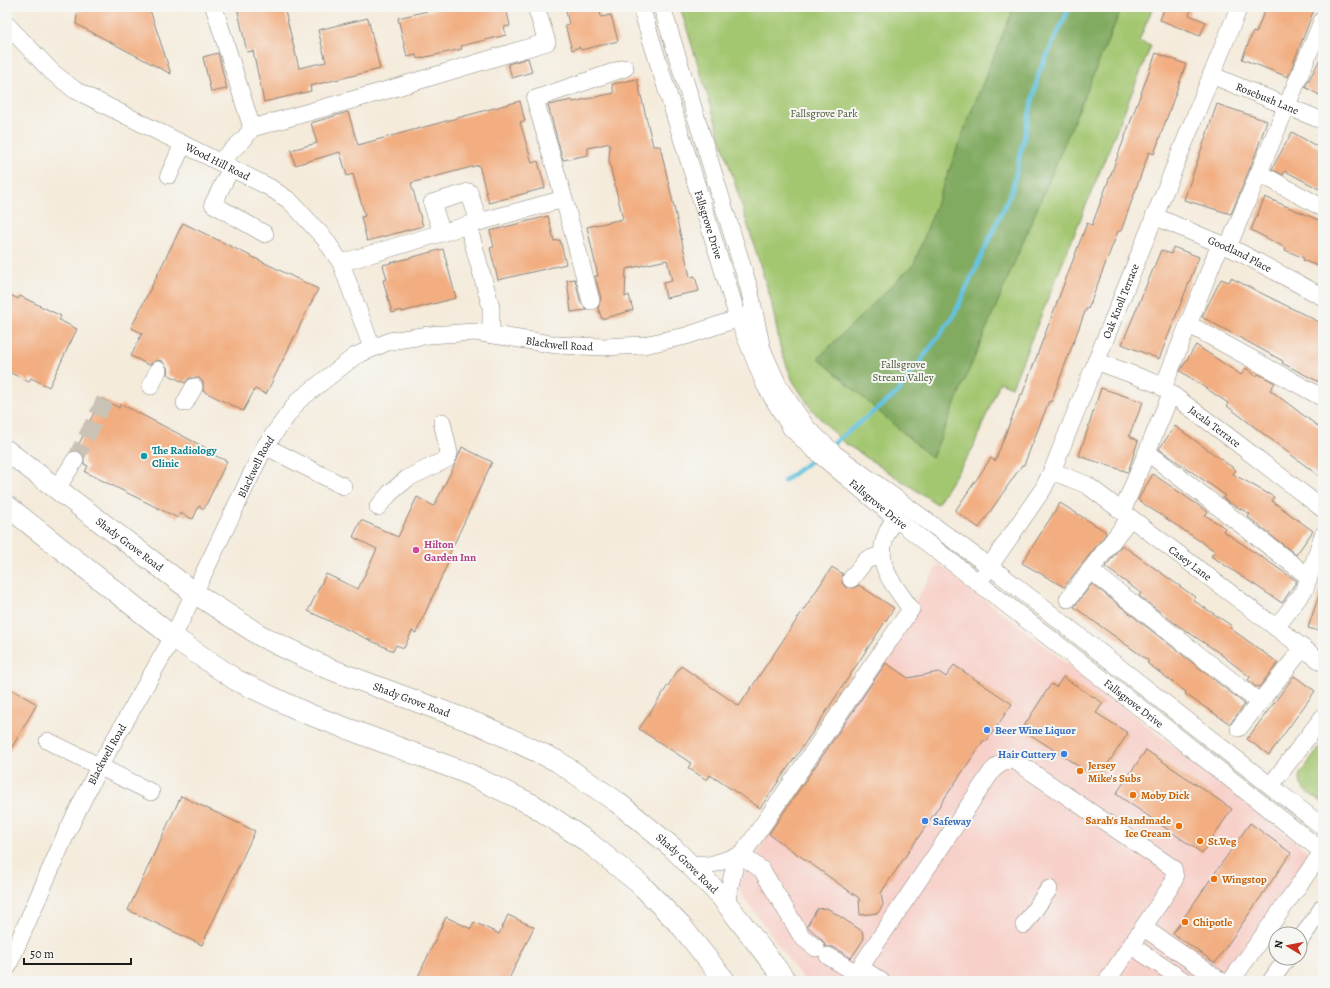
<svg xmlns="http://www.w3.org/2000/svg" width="1330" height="988" viewBox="0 0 1330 988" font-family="Alegreya,serif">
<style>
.built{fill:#f7d0c9}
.green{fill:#a3c66f;stroke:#607146}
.forest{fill:#82ab62;stroke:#4f643f}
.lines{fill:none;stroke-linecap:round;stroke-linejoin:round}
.stream{stroke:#63c3e1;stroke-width:4.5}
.building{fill:#f2ad80}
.minor-tunnel{stroke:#c9c2b5;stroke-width:17;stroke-dasharray:17 8;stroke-linecap:butt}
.minor-casing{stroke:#88847c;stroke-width:18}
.major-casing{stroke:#88847c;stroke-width:22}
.minor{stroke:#fff;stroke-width:17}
.major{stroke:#fff;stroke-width:21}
.culture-dot{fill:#0f9aa8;stroke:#f6f6f2;stroke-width:1.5}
.hotel-dot{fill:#d1479c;stroke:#f6f6f2;stroke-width:1.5}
.shop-dot{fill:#3f7fe0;stroke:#f6f6f2;stroke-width:1.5}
.food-dot{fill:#e8710a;stroke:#f6f6f2;stroke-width:1.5}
.labels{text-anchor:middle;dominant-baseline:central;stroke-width:4;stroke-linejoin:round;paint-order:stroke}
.street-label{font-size:11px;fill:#1c1c1c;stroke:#f6f6f2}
.park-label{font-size:11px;fill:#4b5839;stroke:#f6f6f2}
.culture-label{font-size:11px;font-weight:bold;fill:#0d838f;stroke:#f6f6f2;text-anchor:start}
.hotel-label{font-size:11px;font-weight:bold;fill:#b23c85;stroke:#f6f6f2;text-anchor:start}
.shop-label{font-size:11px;font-weight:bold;fill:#366cbe;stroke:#f6f6f2;text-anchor:start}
.food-label{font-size:11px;font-weight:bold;fill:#c56008;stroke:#f6f6f2;text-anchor:start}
</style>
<rect width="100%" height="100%" fill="#f6f6f2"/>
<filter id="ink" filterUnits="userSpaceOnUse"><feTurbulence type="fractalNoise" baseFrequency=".025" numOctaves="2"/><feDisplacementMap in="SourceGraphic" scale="8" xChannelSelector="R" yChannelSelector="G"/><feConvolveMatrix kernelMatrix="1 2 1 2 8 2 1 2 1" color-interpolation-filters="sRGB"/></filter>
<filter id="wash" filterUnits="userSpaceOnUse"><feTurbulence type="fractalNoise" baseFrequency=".012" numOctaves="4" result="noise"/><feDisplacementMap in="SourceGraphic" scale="16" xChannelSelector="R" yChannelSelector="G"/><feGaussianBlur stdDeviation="0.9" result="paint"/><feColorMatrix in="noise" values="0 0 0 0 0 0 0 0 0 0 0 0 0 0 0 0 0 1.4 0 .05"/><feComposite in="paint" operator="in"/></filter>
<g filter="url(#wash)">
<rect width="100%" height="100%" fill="#f4ebdb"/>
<path class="built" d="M939 564 1311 854 1221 981H804L736 886Z"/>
<path class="green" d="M680 7H1153L1139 41 1151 46 1012 387 1000 382 973 448 937 504 843 442 812 410 793 381 781 351 771 300Z
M1323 743V803C1314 796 1295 787 1300 774Z"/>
<path class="forest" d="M1014 7H1122L932 458 818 358 914 264 971 112Z"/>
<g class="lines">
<path class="stream" d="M830 446 896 394 953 317 1012 190 1039 72 1070 7
M784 481 816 457"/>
</g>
<g id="blocks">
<path class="building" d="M87 7H149L171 74 76 24 77 14Z
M237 7H284L299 68 326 62 318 30 368 18 380 69 310 86 311 91 264 102 253 51 247 52Z
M444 7H506L510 26 504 27 506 35 461 46 462 49 417 59 416 55 407 57 398 18Z
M565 7H599L601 17 611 15 618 41 581 50 579 47 572 50 565 25 569 24Z
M1165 7H1192L1189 15 1206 22 1200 36 1160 20Z
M1266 7H1315L1288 77 1242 59 1253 32 1256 33Z
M218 53 227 89 211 92 203 57Z
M1156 53 1186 64 1154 154 1149 152 1121 231H1118L1088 309H1086L1051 402 1049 401 1024 465H1022L979 528 955 511 991 458 995 461 1021 394 1022 395 1087 223 1092 225Z
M1323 54V97L1305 87Z
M528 58 532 72 512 78 508 64Z
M637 79 653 146H660L690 277 695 276 699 291 666 298 663 283 672 281 667 260 626 269 625 297 629 295 633 310 602 319 598 308 601 298 595 276H598L587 227 623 219 609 161 610 143 588 148V155L563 160 548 105 572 100 573 102 614 93 612 84Z
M520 101 525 121 520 122 532 163 538 161 545 188 489 203 479 165 411 183 423 226 367 241 361 217 365 216 353 174 347 176 340 152 295 165 291 150 317 143 311 123 348 112 358 145Z
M1217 104 1267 121 1254 158 1231 214 1184 200Z
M1292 132 1323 150V191L1285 171 1283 175 1272 169Z
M1265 197 1323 222V260L1320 267 1303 260 1304 258 1285 250 1286 248 1251 230Z
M548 216 554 241 560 240 566 264 498 280 490 248 494 247 490 231Z
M183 223 318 289 266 394 255 389 243 411 203 391V382L199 378H189L185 383 167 374 168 369 162 361 157 360 149 365 131 356 142 333 131 328Z
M1173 247 1199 257 1159 359 1122 344 1161 250 1171 254Z
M443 249 456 298 402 312V310L392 313 383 280 387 279 383 265Z
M1231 278 1323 324V384L1282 363 1283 361 1202 317 1221 279 1229 282Z
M575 279 581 304 587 310 571 312 567 280Z
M7 293 18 299 20 296 61 316 59 320 77 329 49 387 31 378 29 382 7 371Z
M1196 345 1241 375 1246 368 1256 376 1258 374 1275 383 1270 390 1323 430V479L1227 406 1228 403 1180 371Z
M1101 388 1143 402 1129 436 1138 441 1128 472 1079 456Z
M101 398 119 408 121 404 210 450 209 453 227 461 204 509 199 506 193 519 180 513 178 518 85 472 88 466 84 464V456L76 450Z
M1175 426 1236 470 1233 474 1274 497 1272 501 1313 531 1296 555 1248 517 1250 514 1228 502 1223 498 1225 495 1159 449Z
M462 447 492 462 449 555 451 556 416 633 412 631 404 648 396 645 393 651 308 611 326 574 358 589 377 549 353 537 361 520 398 537 417 497 434 506 456 462Z
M1153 474 1208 512 1205 515 1225 528 1223 531 1297 581 1282 603 1211 556 1215 551 1138 500Z
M1060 503 1105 531 1106 534 1064 587 1022 563Z
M1122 545 1195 597 1193 600 1232 626 1230 628 1277 662V664L1259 687 1257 686 1256 687 1248 680 1250 677 1218 652 1176 624 1139 596 1141 593 1105 567Z
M832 567 843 574 842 582 845 587 854 588 859 585 894 608 812 733 760 808 710 775 707 780 688 768 691 763 639 729 681 666 739 706Z
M1092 584 1245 704 1230 724 1185 694 1186 692 1147 663 1149 661 1074 607Z
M1321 589 1323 590V632L1308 628Z
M886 663 908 678 939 672 946 677 954 665 1012 704 986 742 984 740 884 888 881 893 883 905 878 913 860 915 859 898 769 834Z
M1294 676 1315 691 1269 755 1247 739Z
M1063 677 1103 703 1096 713 1128 733 1098 779 1022 729 1051 684 1056 687Z
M7 687 37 704 7 756Z
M1146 750 1232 809 1202 853 1116 794Z
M181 796 255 831 202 945 128 910Z
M1250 823 1291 853 1215 963 1173 933Z
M827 908 862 931 864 939 851 958 833 947H826L822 940 807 926 817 909Z
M508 915 534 927 508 981H416L446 917 471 929 474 922 499 934Z"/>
</g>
</g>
<g filter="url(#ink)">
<use href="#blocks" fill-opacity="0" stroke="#88847c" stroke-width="1"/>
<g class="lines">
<path class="minor-tunnel" d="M75 460 105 400"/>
<g class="minor-casing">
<g id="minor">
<path d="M214 7 252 128"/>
<path id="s1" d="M641 7 738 318 765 385 791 428 813 449 895 518 1153 718 1323 852"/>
<path d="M662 7 749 288 762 349 779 387 807 428 835 454 1000 574 1323 827"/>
<path id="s2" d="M7 25 52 72 75 90 269 187 290 201 325 239 341 263 372 348"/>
<path id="s3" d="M1211 75 1323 121"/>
<path d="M219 162 244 139 252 128 384 91 547 42 536 7"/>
<path d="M231 168 213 204 265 234"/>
<path d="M1259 173 1323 208"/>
<path d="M169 175 183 144"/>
<path id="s4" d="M1154 216 1239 252 1323 297"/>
<path d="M442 233 432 203 469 192 479 222"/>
<path d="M1228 247 1323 19"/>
<path d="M341 263 468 225"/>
<path d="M591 301 564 199 535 99 625 68"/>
<path d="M1188 324 1323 398"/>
<path d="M491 335V307L468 225 564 199"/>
<path id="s5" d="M1096 361 1158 384 1224 433 1323 509"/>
<path d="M151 386 158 370"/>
<path d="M1163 388 1220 244"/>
<path d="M185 403 194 387"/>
<path d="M265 446 343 486"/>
<path d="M1147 452 1309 577"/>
<path id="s6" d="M1052 471 1087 485 1323 663"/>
<path d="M55 486 63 479 75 460"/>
<path d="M378 507 390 493 408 478 447 459 449 453 442 422"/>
<path d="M1122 512 1171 394"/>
<path d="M1090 570 1259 702"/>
<path id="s7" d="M983 576 1043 489 1052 471 1239 7"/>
<path d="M851 579 866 560 881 555"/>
<path d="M1068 599 1130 518"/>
<path d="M1276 628 1305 589 1323 535"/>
<path d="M1239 728 1303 648"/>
<path d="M48 741 151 792"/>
<path d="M1271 785 1323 717"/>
<path d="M741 855 762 870 802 937 816 948"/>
<path d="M689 864 710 865 741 855"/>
<path d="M726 902 735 865 911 609C887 576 869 557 895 518"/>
<path d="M1024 925 1049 889"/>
<path d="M1144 928 1221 981"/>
<path d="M1300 940 1323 907"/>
<path d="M1132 946 1184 981"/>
<path d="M828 956 856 973"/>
<path d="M860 967 881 981"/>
<path id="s8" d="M7 968 66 834 99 767 173 637 265 446 298 401 355 356 390 341 429 335 475 332 557 345 604 347 644 345 686 336 754 313"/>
<path d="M851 981 992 771C999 764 1003 761 1014 760L1173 868 1175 878 1171 886 1107 981"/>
<path d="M1231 981 1323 851"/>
<path d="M1271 981 1287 958"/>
</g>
</g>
<g class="major-casing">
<g id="major">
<path id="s9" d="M7 451 193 592 261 636 327 668 483 726 557 761 617 802 673 848 720 895 786 981"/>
<path d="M7 506 173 637 236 680 308 714 464 772 533 805 588 842 640 884 682 927 725 981"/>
</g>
</g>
<use href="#minor" class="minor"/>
<use href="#major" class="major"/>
</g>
</g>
<circle class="culture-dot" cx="144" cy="456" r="4"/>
<circle class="hotel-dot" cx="416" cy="550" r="4"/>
<g class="shop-dot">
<circle cx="987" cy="730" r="4"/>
<circle cx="1064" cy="754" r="4"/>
<circle cx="925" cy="821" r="4"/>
</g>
<g class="food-dot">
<circle cx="1080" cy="771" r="4"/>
<circle cx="1133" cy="795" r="4"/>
<circle cx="1179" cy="826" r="4"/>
<circle cx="1200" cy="841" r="4"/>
<circle cx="1214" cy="879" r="4"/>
<circle cx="1185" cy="922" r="4"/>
</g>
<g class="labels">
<g class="street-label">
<text stroke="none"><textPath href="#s3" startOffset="61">Rosebush Lane</textPath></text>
<text stroke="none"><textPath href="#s2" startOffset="254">Wood Hill Road</textPath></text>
<text stroke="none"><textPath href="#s1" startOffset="228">Fallsgrove Drive</textPath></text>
<text stroke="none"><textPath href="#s4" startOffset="94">Goodland Place</textPath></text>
<text stroke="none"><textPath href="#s7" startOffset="309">Oak Knoll Terrace</textPath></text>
<text stroke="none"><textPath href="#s8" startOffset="920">Blackwell Road</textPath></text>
<text stroke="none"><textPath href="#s5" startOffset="137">Jacala Terrace</textPath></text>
<text stroke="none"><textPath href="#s8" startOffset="560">Blackwell Road</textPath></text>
<text stroke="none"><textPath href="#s1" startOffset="564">Fallsgrove Drive</textPath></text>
<text stroke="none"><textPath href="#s9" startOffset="154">Shady Grove Road</textPath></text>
<text stroke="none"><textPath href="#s6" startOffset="167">Casey Lane</textPath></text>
<text stroke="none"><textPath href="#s9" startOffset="478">Shady Grove Road</textPath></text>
<text stroke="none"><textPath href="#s1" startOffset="888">Fallsgrove Drive</textPath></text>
<text stroke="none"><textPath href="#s8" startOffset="236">Blackwell Road</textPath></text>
<text stroke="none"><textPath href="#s9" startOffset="802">Shady Grove Road</textPath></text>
</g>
<g class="park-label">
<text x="824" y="113">Fallsgrove Park</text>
<text x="903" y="364">Fallsgrove<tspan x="903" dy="13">Stream Valley</tspan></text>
</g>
<g class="culture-label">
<text x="152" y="450">The Radiology<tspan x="152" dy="13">Clinic</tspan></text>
</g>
<g class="hotel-label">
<text x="424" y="544">Hilton<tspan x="424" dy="13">Garden Inn</tspan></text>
</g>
<g class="shop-label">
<text x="995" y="730">Beer Wine Liquor</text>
<text x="1056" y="754" text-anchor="end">Hair Cuttery</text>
<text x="933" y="821">Safeway</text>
</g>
<g class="food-label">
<text x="1088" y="765">Jersey<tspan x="1088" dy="13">Mike's Subs</tspan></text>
<text x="1141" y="795">Moby Dick</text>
<text x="1171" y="820" text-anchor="end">Sarah's Handmade<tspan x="1171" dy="13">Ice Cream</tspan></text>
<text x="1208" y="841">St.Veg</text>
<text x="1222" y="879">Wingstop</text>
<text x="1193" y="922">Chipotle</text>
</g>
</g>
<rect width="1330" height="988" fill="none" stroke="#f6f6f2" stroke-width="24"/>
<g transform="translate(1288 946) rotate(280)"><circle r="19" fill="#f6f6f2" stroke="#9f9f9c"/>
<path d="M0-3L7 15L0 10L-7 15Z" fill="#c8321e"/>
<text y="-6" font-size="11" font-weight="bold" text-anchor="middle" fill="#1c1c1c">N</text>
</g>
<path d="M24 958v6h107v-6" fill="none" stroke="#1c1c1c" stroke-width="2"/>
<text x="30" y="958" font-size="12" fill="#1c1c1c" stroke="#f6f6f2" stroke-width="3" paint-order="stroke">50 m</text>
</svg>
